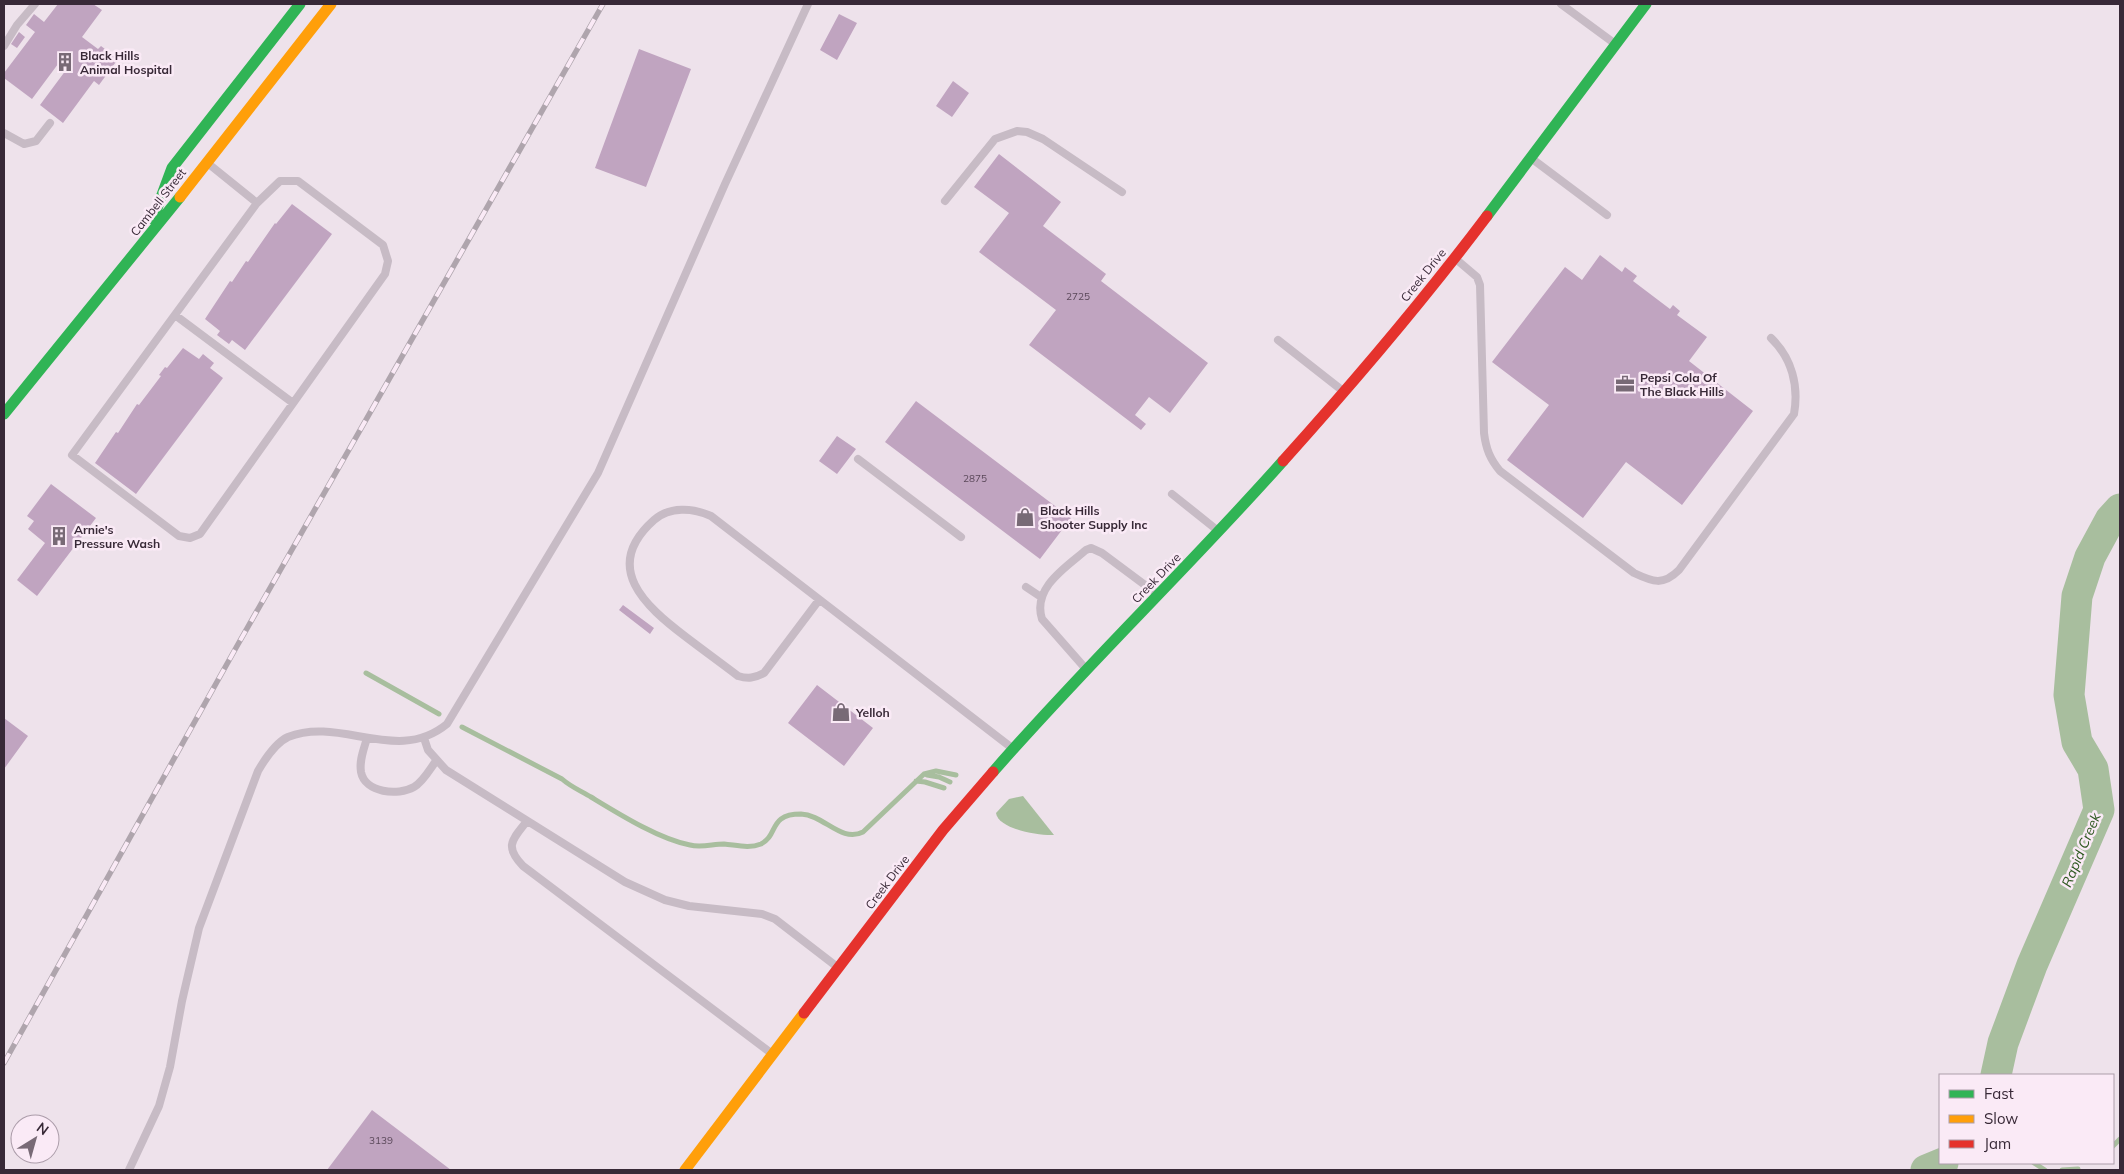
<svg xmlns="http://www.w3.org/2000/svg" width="2124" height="1174" viewBox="0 0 2124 1174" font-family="Mulish,sans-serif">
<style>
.water{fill:#a8be9e}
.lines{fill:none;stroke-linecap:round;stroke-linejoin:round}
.stream{stroke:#a8be9e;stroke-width:5}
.river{stroke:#a8be9e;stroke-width:31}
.building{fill:#c0a4c0}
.lane{stroke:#c7bbc5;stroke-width:8}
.fast{stroke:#30b455;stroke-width:11}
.slow{stroke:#ff9f0a;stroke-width:11}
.jam{stroke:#e5322d;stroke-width:11}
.rail-casing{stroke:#afa5ad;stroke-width:5.5}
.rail{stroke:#faeaf6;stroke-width:4;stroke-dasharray:11;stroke-linecap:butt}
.labels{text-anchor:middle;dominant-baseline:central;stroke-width:5;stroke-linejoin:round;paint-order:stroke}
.number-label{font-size:10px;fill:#5a4859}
.poi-label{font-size:12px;font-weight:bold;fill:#382937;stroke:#faeaf6;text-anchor:start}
.street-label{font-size:12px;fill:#382937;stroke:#faeaf6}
.water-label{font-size:14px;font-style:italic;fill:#2d581f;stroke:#faeaf6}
</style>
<rect width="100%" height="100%" fill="#eee2eb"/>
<path class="water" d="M1023 796 1054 835C1039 836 998 829 996 813L1009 799Z"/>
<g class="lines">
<path class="stream" d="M366 673 439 714
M462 727 562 779C571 787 581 791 591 797 619 814 659 839 690 845 701 848 713 844 724 844 736 845 749 849 761 844 779 835 768 814 801 814 824 815 841 843 863 832L924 774 936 771 956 775
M927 775 939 777 950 782
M916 781 925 782 944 788
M2113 1146 2120 1139
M2034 1163 2045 1170
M2062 1170 2078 1169"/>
<path class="river" d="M1996 1075 2003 1043 2032 965 2099 810 2093 769 2077 742 2069 695 2077 596 2090 557 2110 520 2120 509
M1926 1170 1943 1163"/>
</g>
<path class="building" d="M58 4H93L102 10 82 37 98 49 101 46 118 59 99 85 94 81 63 123 40 105 66 70 58 64 32 99 4 78V73L35 32 26 25 34 14 44 22Z
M839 14 857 23 837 60 820 50Z
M19 32 25 37 17 48 11 44Z
M639 49 691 69 646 187 595 168Z
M953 81 969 93 952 117 936 106Z
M999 154 1061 202 1043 226 1106 274 1101 281 1208 363 1170 413 1149 397 1135 415 1146 424 1141 430 1029 345 1056 310 979 252 1009 213 974 187Z
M292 204 332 234 245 350 232 340 229 344 217 335 220 331 205 319 230 281 232 282 246 261 248 262 275 223 276 224Z
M1600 255 1622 272 1625 267 1637 276 1633 281 1670 309 1673 305 1680 311 1677 315 1707 337 1689 361 1753 411 1682 505 1626 462 1583 518 1507 460 1549 405 1492 362 1565 267 1582 280Z
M183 348 199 359 203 354 214 363 210 368 223 378 136 494 95 463 116 432 118 433 137 404 139 405 161 376 159 375 165 367 167 368Z
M916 401 1071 518 1040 559 885 442Z
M837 436 856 449 837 474 819 461Z
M51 484 96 518 37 596 17 580 45 543 28 529 34 521 27 516Z
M623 605 654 628 650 634 619 610Z
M817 685 873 728 844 766 788 723Z
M4 718 28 736 4 769Z
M372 1110 451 1170H327Z"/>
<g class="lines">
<path class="lane" d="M1561 4 1614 43
M4 46 17 25 35 4
M4 133 24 144 36 141 50 123
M1531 158 1607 215
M210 165 257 203
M280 181H298L383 245 388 261 385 274 200 534 190 538 179 536 72 455 257 203Z
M945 201 995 139 1017 131 1027 132 1043 139 1122 192
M1457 260 1477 277 1480 285 1484 433C1486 449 1490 459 1500 471L1634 573C1653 582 1663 586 1679 570L1794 414C1799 386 1792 358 1771 338
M175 315 293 403
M1278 340 1343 391
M858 459 961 537
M1172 494 1217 530
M1026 587 1041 597
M819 600 764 673C755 678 748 679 738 676 721 663 703 650 686 637 645 606 601 567 654 520 670 506 693 508 711 516L1012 748
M1085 668 1042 619C1032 588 1066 567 1086 550L1091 548 1102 553 1157 594
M367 738C364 749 359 760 361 772 365 793 398 796 414 787 423 782 430 769 436 761
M424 738 428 750 446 770 625 882 665 900 689 906 762 914 775 919 836 966
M527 821C512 840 504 846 523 866L771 1053
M129 1170 159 1106 170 1067 182 1001 199 928 258 771C265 759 275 743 288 737 341 716 397 765 447 724L598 473 725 184 808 4"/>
<path class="fast" d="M1487 216 1646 4
M153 219 172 168 300 4
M4 414 180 197
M993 772C1086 665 1189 567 1283 461"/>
<path class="slow" d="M180 197 331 4
M685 1170 804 1013"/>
<path class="jam" d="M1283 461C1354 382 1423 301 1487 216
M804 1013 943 830 993 772"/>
<g class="rail-casing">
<path id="rail" d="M4 1063 237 646 603 4"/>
</g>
<use href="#rail" class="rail"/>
</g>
<defs>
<g id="building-bare" transform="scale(1.5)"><path d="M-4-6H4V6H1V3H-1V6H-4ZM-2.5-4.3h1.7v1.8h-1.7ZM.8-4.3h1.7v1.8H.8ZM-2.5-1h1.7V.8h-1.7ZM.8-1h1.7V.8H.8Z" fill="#786a76" stroke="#faeaf6" stroke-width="2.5" paint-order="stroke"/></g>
<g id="office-bare" transform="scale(1.5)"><path d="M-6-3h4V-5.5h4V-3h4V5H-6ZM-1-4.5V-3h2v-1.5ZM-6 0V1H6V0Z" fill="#786a76" stroke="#faeaf6" stroke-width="2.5" paint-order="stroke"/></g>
<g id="shop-bare" transform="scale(1.5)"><path d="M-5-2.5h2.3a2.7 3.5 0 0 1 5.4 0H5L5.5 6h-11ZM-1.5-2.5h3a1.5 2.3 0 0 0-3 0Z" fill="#786a76" stroke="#faeaf6" stroke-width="2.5" paint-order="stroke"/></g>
</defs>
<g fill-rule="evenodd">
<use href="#building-bare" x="65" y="62"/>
<use href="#office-bare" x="1625" y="384"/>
<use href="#shop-bare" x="1025" y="517"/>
<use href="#building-bare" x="59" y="536"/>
<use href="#shop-bare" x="841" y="712"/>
</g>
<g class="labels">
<g class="number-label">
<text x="1078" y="296">2725</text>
<text x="975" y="478">2875</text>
<text x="381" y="1140">3139</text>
</g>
<g class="poi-label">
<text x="80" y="55">Black Hills<tspan x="80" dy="14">Animal Hospital</tspan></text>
<text x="1640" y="377">Pepsi Cola Of<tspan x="1640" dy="14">The Black Hills</tspan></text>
<text x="1040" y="510">Black Hills<tspan x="1040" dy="14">Shooter Supply Inc</tspan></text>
<text x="74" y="529">Arnie's<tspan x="74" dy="14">Pressure Wash</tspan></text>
<text x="856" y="712">Yelloh</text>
</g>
<g class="street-label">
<text transform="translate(158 202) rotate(-52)">Cambell Street</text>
<text transform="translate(1423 275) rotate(-51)">Creek Drive</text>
<text transform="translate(1156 578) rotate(-46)">Creek Drive</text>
<text transform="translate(887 882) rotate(-53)">Creek Drive</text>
</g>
<g class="water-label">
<text transform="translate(2081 850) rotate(-67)">Rapid Creek</text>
</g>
</g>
<rect width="2124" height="1174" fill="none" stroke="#382937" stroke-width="10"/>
<rect x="1939" y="1074" width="175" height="90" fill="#faeaf6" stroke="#ac9daa"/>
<rect x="1949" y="1090" width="25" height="8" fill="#30b455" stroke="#ac9daa"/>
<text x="1984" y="1099" font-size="15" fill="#382937">Fast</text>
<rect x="1949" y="1115" width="25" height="8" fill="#ff9f0a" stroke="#ac9daa"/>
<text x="1984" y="1124" font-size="15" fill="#382937">Slow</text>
<rect x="1949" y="1140" width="25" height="8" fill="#e5322d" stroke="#ac9daa"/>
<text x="1984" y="1149" font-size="15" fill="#382937">Jam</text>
<g transform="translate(35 1139) rotate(37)"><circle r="24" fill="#faeaf6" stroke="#ac9daa"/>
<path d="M0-4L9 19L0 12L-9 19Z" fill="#786a76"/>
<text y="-8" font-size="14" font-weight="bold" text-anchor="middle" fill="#382937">N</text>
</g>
</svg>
